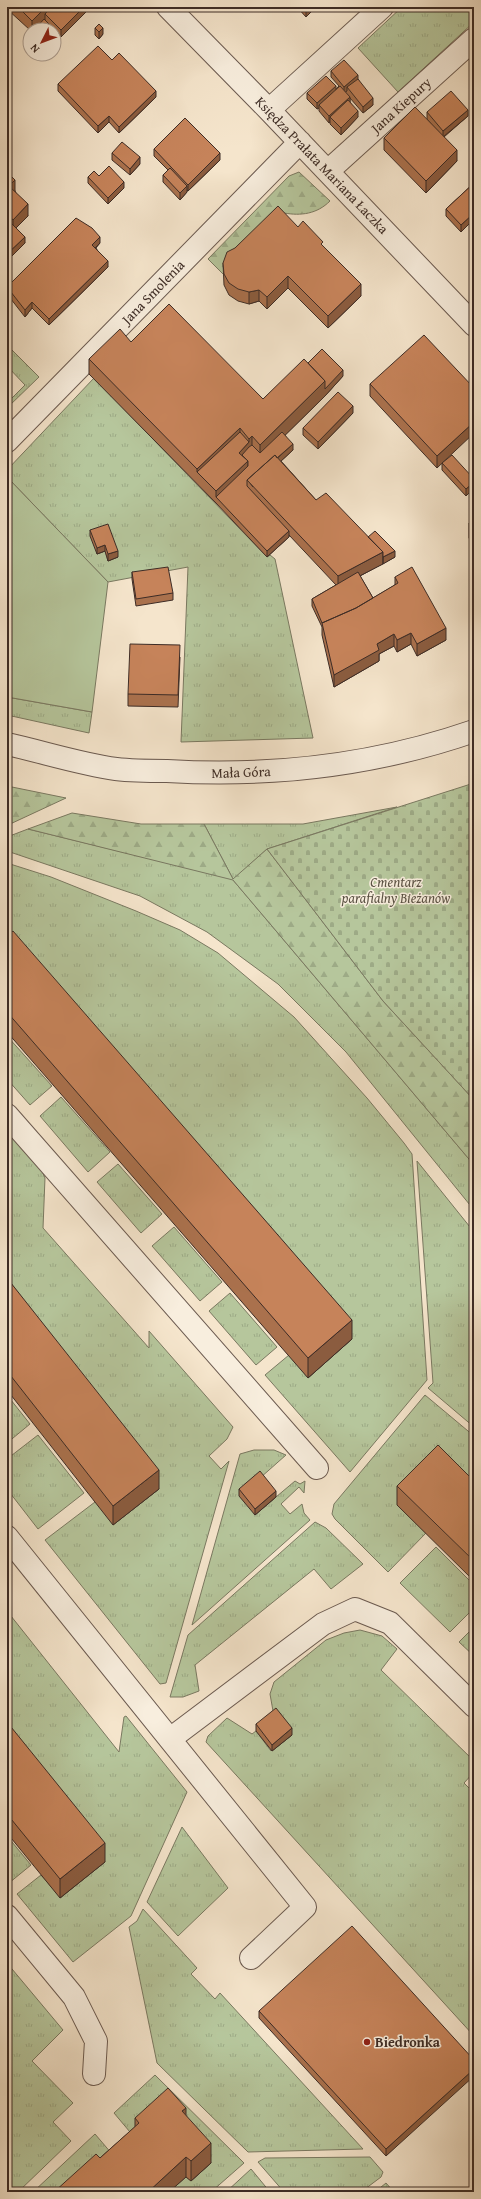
<svg xmlns="http://www.w3.org/2000/svg" width="481" height="2199" viewBox="0 0 481 2199" font-family="'Gentium Book Plus',serif">
<style>
.grass{fill:url(#grass-tufts);stroke:#7a7961;fill-rule:evenodd}
.forest{fill:url(#forest-firs);stroke:#7a7961}
.cemetery{fill:url(#cemetery-stones);stroke:#7a7961}
.park{fill:#b6c69c;stroke:#7a7961}
.lines{fill:none;stroke-linecap:round;stroke-linejoin:round}
.minor-casing{stroke:#6b5a50;stroke-width:24}
.minor{stroke:#f8eede;stroke-width:22}
.wall{fill:#aa714d;stroke:#3d2c26}
.shaded-wall{fill:#8b5c3f;stroke:#3d2c26}
.building{fill:#c6835a;stroke:#3d2c26}
.poi-dot{fill:#8f2418;stroke:#f8eede;stroke-width:1.5}
.labels{text-anchor:middle;dominant-baseline:central;stroke-width:3;stroke-linejoin:round;paint-order:stroke}
.street-label{font-size:14px;fill:#3d2c26;stroke:#f8eede}
.park-label{font-size:14px;font-style:italic;fill:#5b5244;stroke:#f8eede}
.poi-label{font-size:14px;font-weight:bold;fill:#3d2c26;stroke:#f8eede;text-anchor:start}
</style>
<defs>
<pattern id="grass-tufts" width="24" height="20" patternUnits="userSpaceOnUse"><rect width="24" height="20" fill="#b6c69c"/><path d="M3 7l-1-3M5 7V3M7 7l1-3M15 17l-1-3M17 17v-4M19 17l1-3" fill="none" stroke="#9daa86"/></pattern>
<pattern id="forest-firs" width="22" height="20" patternUnits="userSpaceOnUse"><rect width="22" height="20" fill="#b6c69c"/><path d="M5 1l3.5 6h-7zM16 11l3.5 6h-7z" fill="#9daa86"/></pattern>
<pattern id="cemetery-stones" width="16" height="16" patternUnits="userSpaceOnUse"><rect width="16" height="16" fill="#b6c69c"/><path d="M2 7V4a2 2 0 0 1 4 0v3zM10 15v-3a2 2 0 0 1 4 0v3z" fill="#9daa86"/></pattern>
</defs>
<rect width="100%" height="100%" fill="#f5e5cc"/>
<filter id="stains"><feTurbulence type="fractalNoise" baseFrequency=".005" numOctaves="4"/><feColorMatrix values="0 0 0 0 .2 0 0 0 0 .09 0 0 0 0 .02 0 0 0 .5 -.17"/></filter>
<radialGradient id="worn" r=".72"><stop offset=".6" stop-color="#630" stop-opacity="0"/><stop offset="1" stop-color="#630" stop-opacity=".3"/></radialGradient>
<path class="grass" d="M402 7H474V22L398 92 358 48Z
M7 345 39 377 8 407 7 403 25 385 7 366Z
M94 378 267 557 270 555 275 559 313 738 181 742 188 567 108 582 7 477V470ZM108 530V561L105 551 97 554Z
M7 697 92 712 89 733 7 715Z
M397 807 267 849 233 880 474 1165V1210L346 1052 278 984 207 932 140 896 7 851V837L28 829 233 879 204 824H303Z
M7 863 51 877 136 911 180 930 218 953 294 1017 367 1098 404 1143 412 1154 427 1380 350 1472 265 1375 289 1355 309 1377 7 955Z
M7 1036 52 1086 30 1105 7 1079Z
M61 1097 110 1152 88 1172 40 1116Z
M7 1128 40 1166 45 1178 43 1228 149 1348V1331L233 1427 227 1439 209 1456 221 1469 229 1461 166 1683 160 1684 45 1540 95 1502 7 1297Z
M417 1161 474 1232V1427L428 1388 433 1383Z
M118 1164 162 1214 141 1233 97 1182Z
M174 1227 222 1282 200 1301 152 1246Z
M230 1293 277 1347 256 1365 209 1311Z
M7 1395 30 1424 7 1443Z
M425 1395 474 1436V1500L397 1505 426 1533 388 1572 335 1519 332 1514 334 1504Z
M38 1435 84 1493 38 1529 7 1489V1459Z
M254 1450H274L286 1455 260 1478 276 1497 295 1481 300 1484 305 1481 304 1493 299 1487 281 1504 290 1514 302 1504 304 1513 310 1520 192 1625 240 1454Z
M315 1522 326 1528 363 1564 331 1589 314 1569 195 1665 199 1691 183 1697H170L188 1635Z
M436 1547 474 1585V1608L450 1632 400 1583Z
M7 1611 119 1752 124 1717 126 1716 187 1792 131 1916 73 1962 17 1894 41 1875 61 1898 7 1742Z
M474 1627V1656L459 1642Z
M360 1630 382 1636 397 1649 381 1670 474 1761V1772L464 1783 474 1793V2036L206 1742 208 1736 227 1718 252 1734 256 1731 271 1751 273 1711 270 1694 274 1682 326 1640 344 1633Z
M182 1827 228 1888 178 1936 147 1902Z
M7 1836 31 1865 9 1883 7 1881Z
M143 1909 197 1968 191 1974 215 1999 220 1993 363 2149 248 2152 157 2063 129 1927 137 1921Z
M7 1963 63 2030 32 2061 73 2103 53 2122 71 2141 18 2192H7Z
M155 2075 244 2163 211 2192H169L186 2177 191 2181 211 2162 135 2138 114 2113Z
M95 2134 118 2161 76 2192H33Z
M370 2157 383 2172 381 2177 361 2192H284L258 2162 265 2158Z
M251 2169 270 2192H226Z
M386 2183 394 2192H375Z"/>
<path class="forest" d="M299 172 330 201C317 214 301 216 284 213L227 263 223 274 208 259 289 176Z
M7 786 66 798 8 825Z
M72 813 141 824H204L233 879 267 849 383 1001 474 1100V1165L233 880 28 829Z"/>
<path class="cemetery" d="M474 783V1100L383 1001 267 849Z"/>
<path class="park" d="M7 477 108 582 92 712 7 697Z"/>
<g class="lines">
<g class="minor-casing">
<path id="minor" d="M168 7 269 110 474 325
M269 110 382 7
M328 171 474 39
M7 441 300 142
M7 744C43 752 80 764 116 769 133 771 150 771 167 771 270 777 376 765 474 731
M7 1115 317 1468
M7 1537 305 1907 251 1958
M170 1739 323 1624 355 1609 390 1623 474 1706
M7 1916 74 1997 96 2041 94 2074"/>
</g>
<use href="#minor" class="minor"/>
</g>
<path class="wall" d="M7 7H87V11L61 37 58 33V39L54 30H35V29L30 30 7 9Z
M297 7H316L306 17Z
M95 28 103 34 99 39 95 35Z
M112 60 156 97 119 133 109 122 98 133 58 91V84Z
M331 71 358 79 373 105 363 113 350 98V102L358 117 341 135 330 124V122L329 123 319 111V108L317 109 307 99V93L336 89 339 86 331 77Z
M427 112 468 116 444 137 457 161 426 193 384 150V138L431 124 427 119Z
M154 149 220 160 188 191 187 190V192L180 200 163 182V175L168 170 154 156Z
M112 153 140 164 130 175 112 160Z
M7 172 15 191 28 216 16 228 25 243 7 261Z
M88 177 124 188 108 204 88 183Z
M474 183 461 232 446 216V209Z
M298 227 323 247 361 296 328 328 288 288 267 309 259 301 249 304 238 301 229 295 224 285 223 263Z
M100 243 96 248 108 267 49 325 32 308 25 317 7 294V287Z
M131 342 263 399 308 363 343 376 325 396 285 435 293 450 281 461 316 500 368 537 395 557 360 576 373 598 395 585V577L446 640 417 656 411 644 397 652 394 646 379 654V661L334 687 322 635V627L312 606V599L336 585 289 535V537L267 557 216 503 89 374V359Z
M370 384 474 388 437 468 370 396Z
M353 413 318 449 303 435V428Z
M442 463 474 479 466 496 442 470Z
M474 519V545L469 538V523Z
M90 530 118 557 108 561 105 551 97 554 90 536Z
M132 572 173 593V600L136 606 132 579Z
M180 657 178 707 128 706V694Z
M7 936 352 1339 308 1378 7 1032Z
M7 1278 159 1489 113 1525 7 1390Z
M474 1481V1581L397 1505V1486Z
M239 1489 276 1497 255 1515 239 1496Z
M7 1722 105 1862 60 1898 7 1833Z
M256 1724 292 1735 272 1751 256 1731Z
M259 2011 474 2060 386 2156 259 2018Z
M186 2116 211 2163 191 2181 186 2177 100 2158 135 2127V2118Z"/>
<path class="shaded-wall" d="M46 7H57L45 14V20L35 30H32V21Z
M84 7H87V11L61 37V30Z
M306 7H316L306 17Z
M103 28V34L99 39V32Z
M58 33V39L54 43V37Z
M358 75V82L347 87V91L344 93V87Z
M336 86V93L319 105V108L317 109V103Z
M156 91V97L119 133V127Z
M350 97V103L330 117V122L329 123V116Z
M373 98V105L363 113V107Z
M468 110V116L443 137V131Z
M358 111V117L341 135V128Z
M109 116V122L98 133V126Z
M457 150V161L426 193V181Z
M220 153V160L188 191V185Z
M140 157V164L130 175V169Z
M15 180V192L9 186Z
M124 182V188L108 204V198Z
M187 186V192L180 200V193Z
M28 204V216L13 231V220Z
M474 213V219L461 232V225Z
M25 237V243L7 261V254Z
M100 237V243L92 251V245Z
M108 261V267L49 325V319Z
M288 276V288L267 309V297Z
M361 284V296L328 328V316Z
M259 290V301L249 304V292Z
M32 302V308L25 317V310Z
M343 370V376L325 396 260 460V445L325 381Z
M353 406V413L318 449V442Z
M474 422V433L437 468V456Z
M240 428V444L197 472V469Z
M252 436V452L242 461 239 453 249 442V439Z
M293 444V450L253 487 250 483Z
M248 461V473L216 497V491Z
M474 482V488L466 496V489Z
M289 531V537L267 557V551Z
M105 545V551L97 554V548Z
M118 551V557L108 561V554Z
M395 551V557L383 564V557Z
M383 552V564L338 587V576Z
M446 628V640L417 656V644Z
M411 633V644L397 652V640Z
M394 634V646L379 654V661L334 687V675L377 644Z
M352 1320V1339L308 1378V1358Z
M159 1470V1489L113 1525V1506Z
M276 1491V1497L255 1515V1509Z
M292 1728V1735L272 1751V1745Z
M105 1843V1862L60 1898V1879Z
M474 2069V2076L386 2156V2149Z
M186 2108V2127L182 2111Z
M211 2143V2163L191 2181V2161Z
M186 2157V2177L169 2192H148Z"/>
<path class="building" d="M18 7H46L32 21Z
M51 7H84L61 30 45 14Z
M44 19 58 33 54 37V30H36L35 29Z
M99 24 103 28 99 32 95 28Z
M98 46 112 60 119 53 156 91 119 127 109 116 98 126 58 84Z
M344 60 358 75 344 87 331 71Z
M326 76 336 86 317 103 307 93Z
M358 79 373 98 363 107 347 87Z
M340 86 350 97 329 116 319 105Z
M451 91 468 110 443 131 427 112Z
M348 100 358 111 341 128 330 117Z
M415 107 457 150 426 181 384 138Z
M185 118 220 153 188 185 154 149Z
M122 142 140 157 130 169 112 153Z
M109 166 124 182 108 198 88 177 94 171 99 176Z
M170 168 187 186 180 193 163 175Z
M7 172 15 180 9 186 28 204 13 220 7 213Z
M474 183V213L461 225 446 209Z
M278 206 298 227 303 221 323 242 321 244 361 284 328 316 288 276 267 297 259 290 249 292 238 289 229 283 224 274 223 263 227 252 235 248Z
M76 218 92 228 100 237 92 245 108 261 49 319 32 302 25 310 7 287Z
M7 219 25 237 7 254Z
M169 304 263 399 304 359 325 381 260 445 252 436 249 439 240 428 197 469 89 359 120 329 131 342Z
M424 335 474 388V422L437 456 370 384Z
M322 349 343 370 325 389V381L308 363Z
M338 392 353 406 318 442 303 428Z
M240 432 249 442 239 453 248 461 216 491 197 472Z
M282 432 293 444 277 458 275 455 247 480V486L289 531 267 551 216 497 248 466V461L242 455 249 447 252 445 260 453Z
M275 455 316 500 326 493 383 552 338 576 247 480Z
M452 455 474 479V482L466 489 442 463Z
M474 519V529L469 523Z
M108 524 118 551 108 554 105 545 97 548 90 530Z
M375 531 395 551 383 557V552L368 537Z
M168 567 173 593 136 599 132 572Z
M412 567 446 628 417 644 411 633 397 640 394 634 377 644 379 650 334 675 322 623 356 608 398 583 395 577Z
M358 572 373 598 356 608 322 623 312 599Z
M130 644 180 645 178 695 128 694Z
M13 931 352 1320 308 1358 7 1012V936Z
M7 1278 159 1470 113 1506 7 1371Z
M438 1445 474 1481V1561L397 1486Z
M260 1471 276 1491 255 1509 239 1489Z
M276 1708 292 1728 272 1745 256 1724Z
M7 1722 105 1843 60 1879 7 1814Z
M352 1926 474 2060V2069L386 2149 259 2011Z
M168 2088 186 2108 182 2111 211 2143 191 2161 186 2157 148 2192H54L96 2154 100 2158 139 2123 135 2118Z"/>
<circle class="poi-dot" cx="367" cy="2042" r="4"/>
<g class="labels">
<g class="street-label">
<text transform="translate(401 105) rotate(-42)">Jana Kiepury</text>
<text transform="translate(322 165) rotate(46)">Księdza Prałata Mariana Łaczka</text>
<text transform="translate(153 292) rotate(-46)">Jana Smolenia</text>
<text transform="translate(241 772) rotate(-2)">Mała Góra</text>
</g>
<g class="park-label">
<text x="396" y="882">Cmentarz<tspan x="396" dy="16">parafialny Bieżanów</tspan></text>
</g>
<g class="poi-label">
<text x="375" y="2042">Biedronka</text>
</g>
</g>
<rect width="481" height="2199" fill="none" stroke="#f5e5cc" stroke-width="24"/>
<rect x="8" y="8" width="465" height="2183" fill="none" stroke="#3d2c26" stroke-width="2"/>
<rect x="12" y="12" width="457" height="2175" fill="none" stroke="#3d2c26"/>
<g transform="translate(42 42) rotate(228)"><circle r="19" fill="#f8eede" stroke="#ada094"/>
<path d="M0-3L7 15L0 10L-7 15Z" fill="#8f2418"/>
<text y="-6" font-size="11" font-weight="bold" text-anchor="middle" fill="#3d2c26">N</text>
</g>
<rect width="100%" height="100%" filter="url(#stains)"/>
<rect width="100%" height="100%" fill="url(#worn)"/>
</svg>
